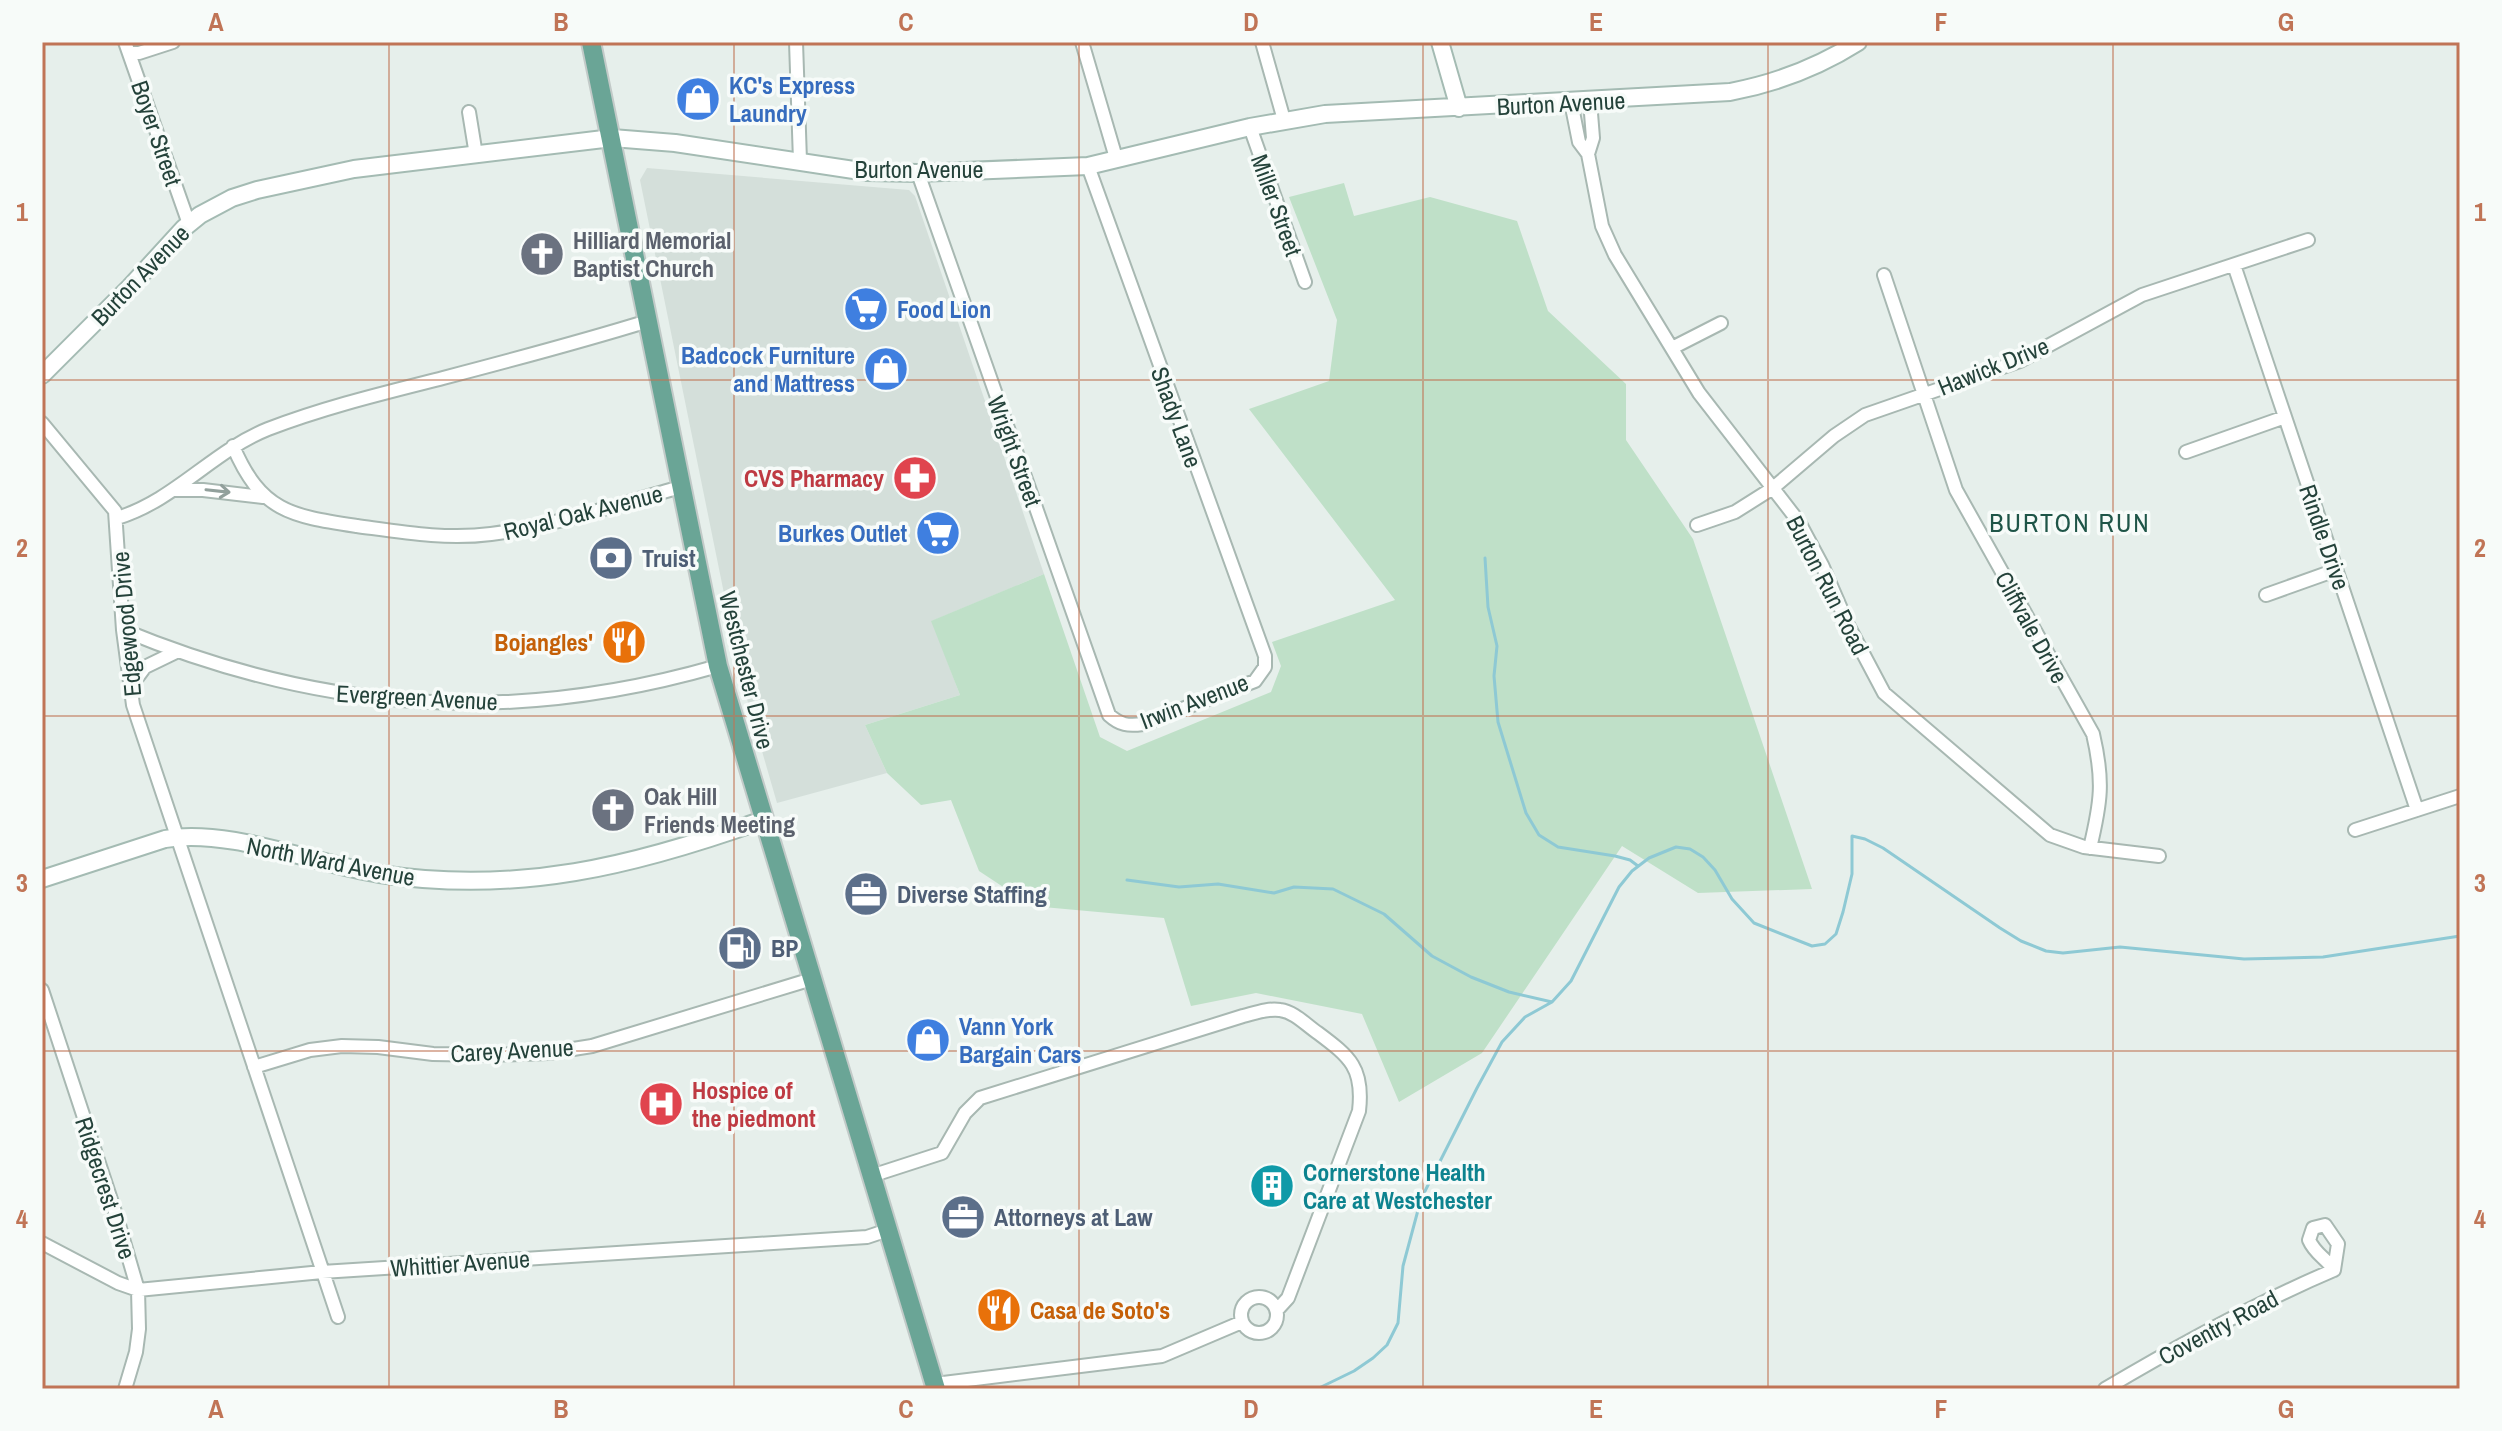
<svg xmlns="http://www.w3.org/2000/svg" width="2502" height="1431" viewBox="0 0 2502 1431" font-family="'Archivo Narrow',sans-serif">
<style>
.built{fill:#d4dfda}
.green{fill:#bfe0c8}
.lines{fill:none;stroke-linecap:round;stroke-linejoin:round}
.stream{stroke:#8ec9d4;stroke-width:3}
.street-casing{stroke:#a8b8b2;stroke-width:16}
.secondary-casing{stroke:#a4bbb3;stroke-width:20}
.primary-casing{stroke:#c2cac8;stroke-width:22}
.street{stroke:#fff;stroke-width:12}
.secondary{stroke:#fff;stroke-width:16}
.primary{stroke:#6aa596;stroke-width:18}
.oneway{stroke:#92a09c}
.grid{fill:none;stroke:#c07456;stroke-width:2;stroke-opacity:0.55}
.labels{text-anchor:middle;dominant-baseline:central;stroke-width:7;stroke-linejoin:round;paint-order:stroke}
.shop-label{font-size:24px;font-weight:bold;fill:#366cbe;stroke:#f7fbf9;text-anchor:start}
.street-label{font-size:24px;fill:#24423a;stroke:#f7fbf9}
.worship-label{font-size:24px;font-weight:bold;fill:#5b616d;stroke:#f7fbf9;text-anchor:start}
.health-label{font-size:24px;font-weight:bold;fill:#be3a42;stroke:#f7fbf9;text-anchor:end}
.service-label{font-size:24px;font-weight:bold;fill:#4e5e75;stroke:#f7fbf9;text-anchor:start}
.food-label{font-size:24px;font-weight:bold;fill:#c56008;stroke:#f7fbf9;text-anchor:end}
.culture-label{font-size:24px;font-weight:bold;fill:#0d838f;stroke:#f7fbf9;text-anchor:start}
.neighbourhood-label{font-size:26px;letter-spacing:2px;fill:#1f5548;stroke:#f7fbf9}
.neatline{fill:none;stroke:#c07456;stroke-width:3}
.grid-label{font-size:26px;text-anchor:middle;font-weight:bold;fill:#c07456}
</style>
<rect width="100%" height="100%" fill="#e6efeb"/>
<path class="built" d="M647 168 909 190 915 196 1044 574 932 621 960 695 865 725 887 773 777 803 742 682 640 180Z"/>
<path class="green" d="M1344 183 1354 216 1430 197 1517 221 1548 311 1626 384V440L1693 539 1812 889 1698 893 1622 846 1482 1053 1399 1102 1362 1014 1256 993 1191 1006 1164 918 1032 906 979 871 951 800 921 805 887 773 865 725 960 695 931 621 1044 574 1100 737 1127 751 1271 692 1281 666 1272 642 1395 600 1249 409 1329 381 1337 320 1289 197Z"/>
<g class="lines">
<path class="stream" d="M1485 558 1488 607 1497 646 1494 676 1498 722 1526 813 1539 835 1558 847 1615 856 1630 860 1638 866
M1127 880 1179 887 1218 884 1274 893 1294 887 1333 889 1384 914 1432 956 1471 977 1509 992 1552 1002
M1317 1389 1354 1371 1373 1358 1387 1345 1398 1323 1403 1266 1421 1199 1477 1088 1502 1042 1525 1017 1552 1002 1571 981 1619 887 1632 871 1649 858 1676 847 1690 849 1703 857 1715 870 1732 899 1754 923 1812 946 1825 944 1836 934 1843 912 1852 874V836L1865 839 1883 848 2000 928 2021 941 2046 951 2063 953 2120 947 2244 959 2323 957 2460 936"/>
<g class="street-casing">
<path id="street" d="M125 42 189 224
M796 42 800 161
M1082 42 1116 158
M1262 42 1284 120
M129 53H139L173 42
M1571 102 1579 142 1588 154 1602 226 1615 255 1699 393 1799 522 1822 565 1848 625 1884 693 2050 835 2084 847 2159 856
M469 112 476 155
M1250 127 1305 282
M1588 154 1593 138 1590 101
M918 173 1109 715C1120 725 1128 726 1143 724L1255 681 1265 667V656L1088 166
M2234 265 2417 810
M1884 275 1956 490 2093 734C2104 781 2101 802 2090 848
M1672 348 1721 323
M42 423 115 511 123 630 133 705 338 1317
M233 446C261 512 291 516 357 526 401 532 446 540 491 534 555 526 618 504 681 487
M2186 452 2285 417
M173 490H203L263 497
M117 518C174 501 213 451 268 429 325 407 384 393 443 378 512 360 580 342 648 321
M1697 525 1735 512 1773 488 1834 436 1865 415 2020 361 2142 295 2308 240
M2266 595 2336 570
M123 630C322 712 510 726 718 666
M131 686 145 667 178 651
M2355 830 2460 796
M42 990 117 1218 138 1290 139 1329 136 1352 125 1389
M254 1067 310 1050 342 1046 378 1047 433 1054 490 1055 548 1053 592 1046 812 979
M871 1176 942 1153 965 1113 980 1098 1243 1016C1255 1013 1268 1008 1280 1010 1295 1012 1306 1025 1318 1033 1350 1057 1364 1068 1359 1111L1288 1298 1277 1310
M42 1243 118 1283 138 1290 322 1272 867 1237 888 1230
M1241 1315a18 18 0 1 1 36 0a18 18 0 1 1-36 0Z
M935 1384 1162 1356 1242 1322
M2105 1389C2179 1345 2254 1304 2334 1270L2338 1244 2325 1225 2313 1228 2309 1240C2315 1254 2326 1258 2334 1270"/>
</g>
<g class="secondary-casing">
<path id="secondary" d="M1440 42 1459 108
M42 375 130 287 184 228 200 215 232 198 257 190 354 169 612 138 675 143 867 172 918 173 1088 166 1250 127 1325 114 1730 92C1777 83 1817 68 1858 42
M42 879 165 839C230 828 314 864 380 874 518 895 634 866 763 820"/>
</g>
<g class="primary-casing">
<path id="primary" d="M591 42 718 666 936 1389"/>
</g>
<use href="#street" class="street"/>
<use href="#secondary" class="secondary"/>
<use href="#primary" class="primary"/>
</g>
<defs><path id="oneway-shaft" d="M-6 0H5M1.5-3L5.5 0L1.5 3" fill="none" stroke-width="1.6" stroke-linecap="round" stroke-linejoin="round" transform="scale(2)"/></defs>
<use class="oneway" href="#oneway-shaft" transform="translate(218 491) rotate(6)"/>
<path class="grid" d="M389 42V1389M734 42V1389M1079 42V1389M1423 42V1389M1768 42V1389M2113 42V1389M42 380H2460M42 716H2460M42 1051H2460"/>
<defs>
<g id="shop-disc" transform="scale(2.3)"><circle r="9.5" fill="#3f7fe0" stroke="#f7fbf9"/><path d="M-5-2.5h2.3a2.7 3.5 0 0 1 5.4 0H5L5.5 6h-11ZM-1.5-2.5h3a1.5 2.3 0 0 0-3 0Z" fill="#fff"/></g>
<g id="church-disc" transform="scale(2.3)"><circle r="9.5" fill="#6b7280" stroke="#f7fbf9"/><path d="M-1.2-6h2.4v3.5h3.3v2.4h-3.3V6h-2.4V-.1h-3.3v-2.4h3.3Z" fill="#fff"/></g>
<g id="supermarket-disc" transform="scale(2.3)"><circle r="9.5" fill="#3f7fe0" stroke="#f7fbf9"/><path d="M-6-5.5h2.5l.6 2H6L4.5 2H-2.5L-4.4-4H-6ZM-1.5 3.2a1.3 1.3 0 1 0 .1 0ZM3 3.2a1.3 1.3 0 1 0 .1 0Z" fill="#fff"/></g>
<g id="pharmacy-disc" transform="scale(2.3)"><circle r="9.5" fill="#e0444e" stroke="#f7fbf9"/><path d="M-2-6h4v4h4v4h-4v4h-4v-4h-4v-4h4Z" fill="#fff"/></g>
<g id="bank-disc" transform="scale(2.3)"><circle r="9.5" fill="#5c6f8a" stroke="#f7fbf9"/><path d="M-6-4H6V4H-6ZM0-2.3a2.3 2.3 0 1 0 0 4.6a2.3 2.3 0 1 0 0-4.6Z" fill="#fff"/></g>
<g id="restaurant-disc" transform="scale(2.3)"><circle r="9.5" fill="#e8710a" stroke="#f7fbf9"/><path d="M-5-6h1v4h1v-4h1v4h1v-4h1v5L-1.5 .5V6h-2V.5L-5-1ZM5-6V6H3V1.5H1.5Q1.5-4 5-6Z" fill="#fff"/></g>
<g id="office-disc" transform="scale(2.3)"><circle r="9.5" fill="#5c6f8a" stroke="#f7fbf9"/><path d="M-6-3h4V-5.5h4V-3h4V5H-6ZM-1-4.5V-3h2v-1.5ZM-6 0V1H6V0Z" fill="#fff"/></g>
<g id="fuel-disc" transform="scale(2.3)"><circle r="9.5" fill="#5c6f8a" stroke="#f7fbf9"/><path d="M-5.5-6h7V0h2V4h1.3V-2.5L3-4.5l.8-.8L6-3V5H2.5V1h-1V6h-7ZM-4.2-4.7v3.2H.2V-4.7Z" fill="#fff"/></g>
<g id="hospital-disc" transform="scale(2.3)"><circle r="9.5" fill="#e0444e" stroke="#f7fbf9"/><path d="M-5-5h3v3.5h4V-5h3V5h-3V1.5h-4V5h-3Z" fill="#fff"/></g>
<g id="building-disc" transform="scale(2.3)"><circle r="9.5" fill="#0f9aa8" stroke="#f7fbf9"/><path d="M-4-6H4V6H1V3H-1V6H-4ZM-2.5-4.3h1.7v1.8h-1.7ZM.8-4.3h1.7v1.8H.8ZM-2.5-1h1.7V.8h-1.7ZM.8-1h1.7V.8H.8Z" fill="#fff"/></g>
</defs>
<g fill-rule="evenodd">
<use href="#shop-disc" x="698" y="99"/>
<use href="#church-disc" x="542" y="254"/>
<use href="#supermarket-disc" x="866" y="309"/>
<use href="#shop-disc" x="886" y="369"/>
<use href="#pharmacy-disc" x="915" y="478"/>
<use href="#supermarket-disc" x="938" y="533"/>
<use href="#bank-disc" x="611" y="558"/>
<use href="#restaurant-disc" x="624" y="642"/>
<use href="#church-disc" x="613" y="810"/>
<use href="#office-disc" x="866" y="894"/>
<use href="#fuel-disc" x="740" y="948"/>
<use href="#shop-disc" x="928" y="1040"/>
<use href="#hospital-disc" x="661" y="1104"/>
<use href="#building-disc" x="1272" y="1186"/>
<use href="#office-disc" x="963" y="1217"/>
<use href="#restaurant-disc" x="999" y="1310"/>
</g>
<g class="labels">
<g class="shop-label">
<text x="729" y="85">KC's Express<tspan x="729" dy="28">Laundry</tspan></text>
<text x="897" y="309">Food Lion</text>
<text x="855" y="355" text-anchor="end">Badcock Furniture<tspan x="855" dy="28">and Mattress</tspan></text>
<text x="907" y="533" text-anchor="end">Burkes Outlet</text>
<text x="959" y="1026">Vann York<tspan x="959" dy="28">Bargain Cars</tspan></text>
</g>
<g class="street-label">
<text transform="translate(1561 103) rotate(-3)">Burton Avenue</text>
<text transform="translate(157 133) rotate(71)">Boyer Street</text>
<text x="919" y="169">Burton Avenue</text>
<text transform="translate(1277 205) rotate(70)">Miller Street</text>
<text transform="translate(140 275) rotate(-46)">Burton Avenue</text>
<text transform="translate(1993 366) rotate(-22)">Hawick Drive</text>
<text transform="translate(1177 417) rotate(70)">Shady Lane</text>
<text transform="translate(1015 451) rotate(70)">Wright Street</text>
<text transform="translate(583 512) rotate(-14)">Royal Oak Avenue</text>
<text transform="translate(2325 537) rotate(71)">Rindle Drive</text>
<text transform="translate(1828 585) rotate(63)">Burton Run Road</text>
<text transform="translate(126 624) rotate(-95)">Edgewood Drive</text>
<text transform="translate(2032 627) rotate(61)">Cliffvale Drive</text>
<text transform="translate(747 670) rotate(76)">Westchester Drive</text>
<text transform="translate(417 697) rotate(3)">Evergreen Avenue</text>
<text transform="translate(1194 701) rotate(-21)">Irwin Avenue</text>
<text transform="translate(331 861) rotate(11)">North Ward Avenue</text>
<text transform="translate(512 1050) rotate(-3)">Carey Avenue</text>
<text transform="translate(106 1188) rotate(72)">Ridgecrest Drive</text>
<text transform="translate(460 1263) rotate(-4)">Whittier Avenue</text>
<text transform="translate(2218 1327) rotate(-28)">Coventry Road</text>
</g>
<g class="worship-label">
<text x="573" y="240">Hilliard Memorial<tspan x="573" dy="28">Baptist Church</tspan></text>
<text x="644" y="796">Oak Hill<tspan x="644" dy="28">Friends Meeting</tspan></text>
</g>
<g class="health-label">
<text x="884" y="478">CVS Pharmacy</text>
<text x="692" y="1090" text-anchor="start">Hospice of<tspan x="692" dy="28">the piedmont</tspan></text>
</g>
<g class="service-label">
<text x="642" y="558">Truist</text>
<text x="897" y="894">Diverse Staffing</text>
<text x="771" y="948">BP</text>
<text x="994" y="1217">Attorneys at Law</text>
</g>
<g class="food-label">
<text x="593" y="642">Bojangles'</text>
<text x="1030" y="1310" text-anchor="start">Casa de Soto's</text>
</g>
<g class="culture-label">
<text x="1303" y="1172">Cornerstone Health<tspan x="1303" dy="28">Care at Westchester</tspan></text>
</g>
<g class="neighbourhood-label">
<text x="2070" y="522">BURTON RUN</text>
</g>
</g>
<rect width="2502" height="1431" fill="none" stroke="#f7fbf9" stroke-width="88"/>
<rect x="44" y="44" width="2414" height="1343" class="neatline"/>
<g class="grid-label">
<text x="216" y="31">A</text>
<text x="561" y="31">B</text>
<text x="906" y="31">C</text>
<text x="1251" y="31">D</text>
<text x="1596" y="31">E</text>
<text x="1941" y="31">F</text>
<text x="2286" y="31">G</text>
<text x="22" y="221">1</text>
<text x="2480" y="221">1</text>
<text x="22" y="557">2</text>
<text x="2480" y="557">2</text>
<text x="22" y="892">3</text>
<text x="2480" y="892">3</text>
<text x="22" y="1228">4</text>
<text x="2480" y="1228">4</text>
<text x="216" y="1418">A</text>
<text x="561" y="1418">B</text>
<text x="906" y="1418">C</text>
<text x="1251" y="1418">D</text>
<text x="1596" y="1418">E</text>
<text x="1941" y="1418">F</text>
<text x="2286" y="1418">G</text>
</g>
</svg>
